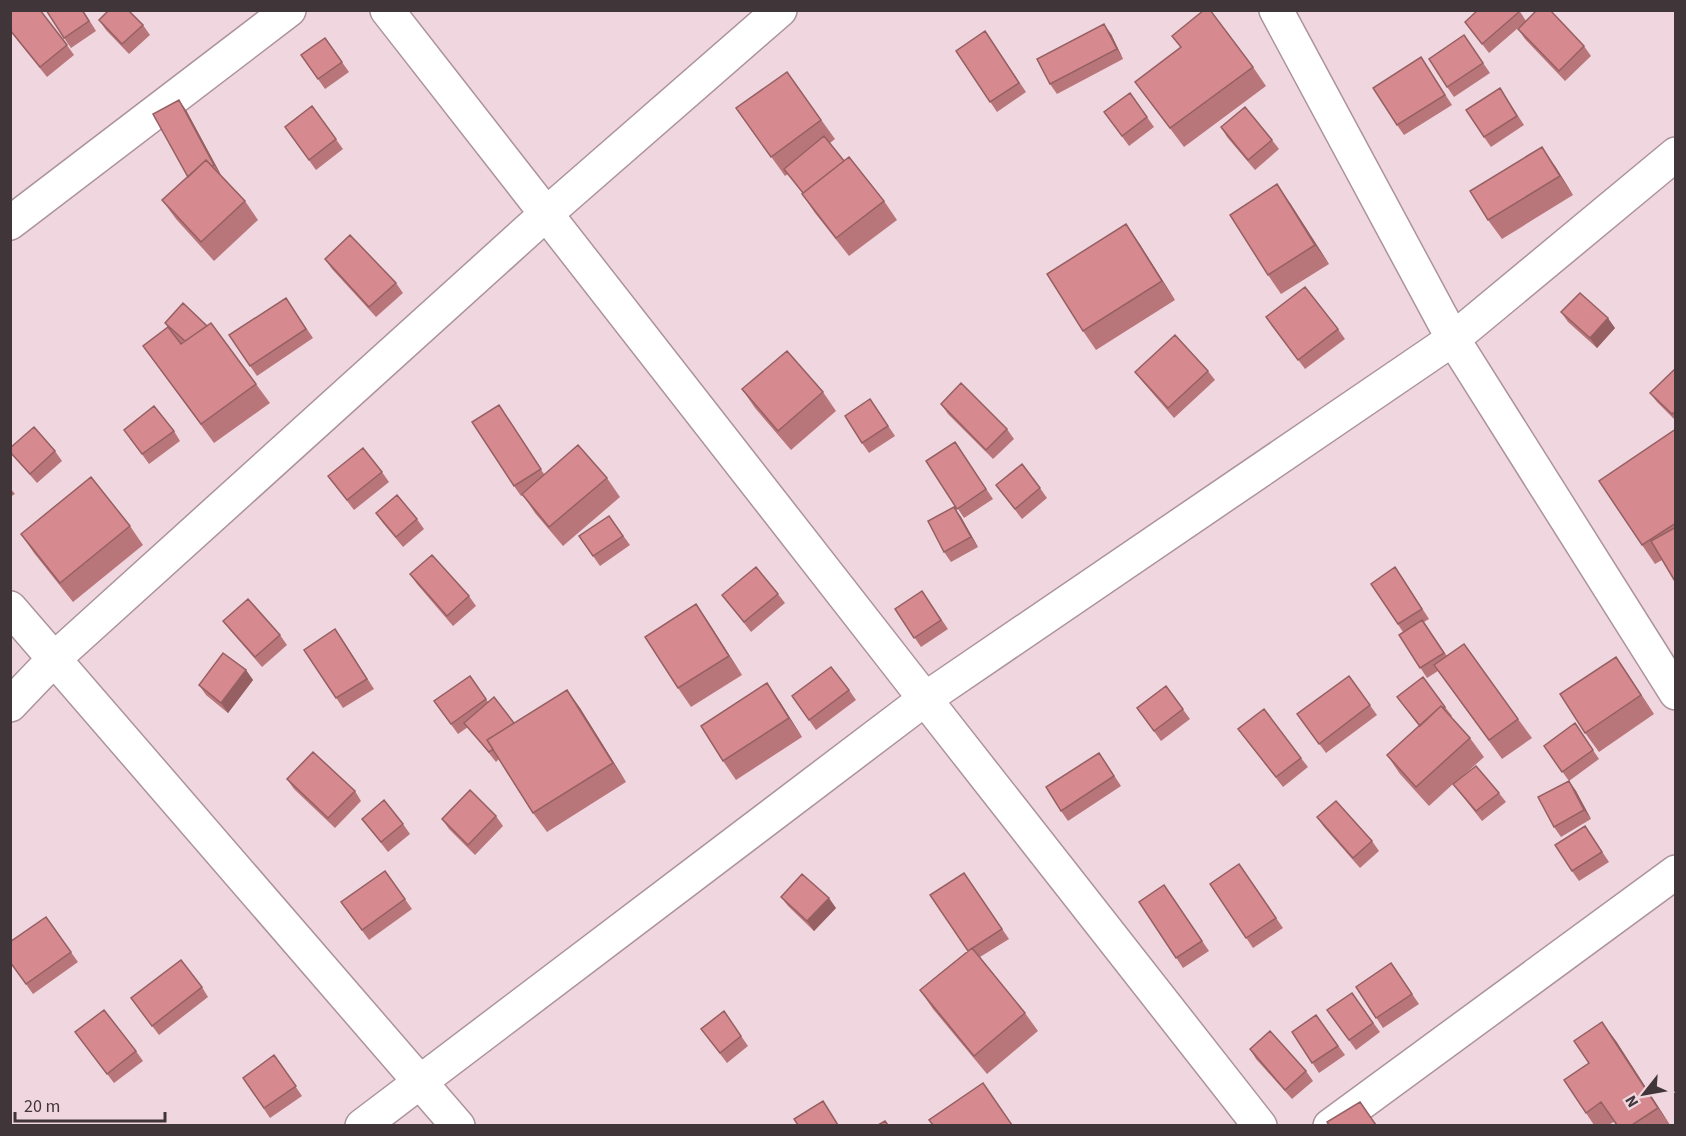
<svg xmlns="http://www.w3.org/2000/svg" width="1686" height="1136" viewBox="0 0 1686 1136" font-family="'Source Sans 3',sans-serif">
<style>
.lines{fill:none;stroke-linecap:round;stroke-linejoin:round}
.minor-casing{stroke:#ac939c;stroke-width:36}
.minor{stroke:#fff;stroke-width:33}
.wall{fill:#b8767a}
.shaded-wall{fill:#966063}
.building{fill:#d6898e;stroke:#966063;stroke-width:1.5}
</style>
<rect width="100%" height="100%" fill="#f0d6df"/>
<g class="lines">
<g class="minor-casing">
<path id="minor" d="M387 10 925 699 1260 1126
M1276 10 1453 339 1676 693
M10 223 289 10
M10 608 458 1126
M10 705 54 659 546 214 780 10
M362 1126 925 699 1453 339 1676 154
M1330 1126 1676 872"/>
</g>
<use href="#minor" class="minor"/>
</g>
<path class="wall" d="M10 10 67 45 74 55 47 77 10 31Z
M83 10 96 31 71 48 64 38Z
M1519 10 1526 21 1584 46 1591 56 1565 81 1525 39 1518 29 1525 22 1489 53 1465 22Z
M99 20 143 25 150 35 129 54 106 30Z
M985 31 1026 92 997 112 956 51Z
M1111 34 1123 59 1057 94 1050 84Z
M1464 35 1490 73 1454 97 1447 87Z
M1172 36 1253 67 1266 86 1184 147 1135 82 1181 48Z
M325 38 349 72 325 89 301 55Z
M1421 57 1452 105 1404 135 1397 125Z
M787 72 835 139 830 143 844 161 884 201 897 220 849 256 815 213 802 194 803 193 788 174 785 176 736 108Z
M1500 88 1524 125 1491 147 1484 137Z
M1130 93 1154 127 1129 146 1104 112Z
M312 106 343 149 316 170 285 127Z
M186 110 221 175 245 201 258 220 214 261 176 219 162 200 188 177Z
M1221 127 1272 140 1279 149 1255 170 1227 137Z
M1555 166 1573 195 1502 239 1488 220Z
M1290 203 1329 264 1281 294 1268 275Z
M1139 243 1175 300 1096 350 1083 331Z
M325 259 396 283 403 293 376 317 332 269Z
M286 298 313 338 257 376 229 335Z
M1561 312 1615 328 1597 348 1568 322Z
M1266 317 1338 329 1345 339 1305 369Z
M165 323 256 384 270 403 214 443 143 346 168 328Z
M1676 368V421L1657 402 1650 393Z
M1208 371 1215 380 1174 418 1142 381 1135 372Z
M742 389 823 392 836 411 791 450 755 408Z
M941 404 1007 429 1014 439 993 459 948 414Z
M499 405 544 474 607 478 620 497 563 546 535 513 523 495 521 496 514 486Z
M877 409 895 436 869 453 862 443Z
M1676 429V583L1662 560 1655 564 1642 545Z
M174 431 180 441 149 464 131 439Z
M955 442 993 499 964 518 926 461Z
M55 451 62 461 37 483 10 452Z
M382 472 389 482 354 510 328 476Z
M996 485 1040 488 1047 498 1022 519Z
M10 488 15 494 10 497Z
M954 507 961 517 978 547 951 562 944 552Z
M376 513 417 519 424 529 403 547 383 523Z
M609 516 630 545 600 566 579 536Z
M130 526 143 545 73 602 34 553 21 534Z
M410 574 469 596 476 606 453 626 417 584Z
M1402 577 1429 619 1424 622 1447 656 1518 719 1532 738 1502 759 1438 671 1427 678 1399 635 1403 632 1371 584Z
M922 591 948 629 921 647 895 609Z
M778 594 785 603 751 632 722 595Z
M696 604 742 675 691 707 678 688Z
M223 621 280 635 287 645 262 667 230 630Z
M342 639 374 689 343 708 304 650Z
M1616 657 1654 714 1599 752 1585 733Z
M246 670 253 680 228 713 206 695 199 685Z
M470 676 488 702 514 723 567 690 580 708 626 782 547 832 533 813 499 759 496 762 468 727 458 734 434 701Z
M1349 676 1377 715 1326 753 1297 714Z
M1166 686 1190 719 1161 741 1137 708Z
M849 690 856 700 816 730 792 696Z
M1397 697 1445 707 1452 716 1451 717 1470 738 1484 757 1455 783 1499 793 1506 802 1482 821 1453 784 1429 806 1400 774 1387 755 1419 726Z
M780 702 802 737 736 780 723 761Z
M1575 723 1599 759 1569 781 1576 791 1591 819 1561 837 1554 827 1569 781 1544 746Z
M1238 729 1301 758 1308 767 1283 787Z
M1106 763 1121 786 1068 821 1061 811Z
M287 779 355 791 361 801 335 828 294 789Z
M496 816 503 826 475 855 449 829 442 819Z
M1317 817 1372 841 1379 851 1360 868 1324 827Z
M362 819 403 824 410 834 388 852Z
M1585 826 1609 862 1579 881 1572 871Z
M1239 864 1283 928 1253 948 1210 884Z
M385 871 412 909 369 940 341 902Z
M964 873 1009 939 980 957 1025 1013 1038 1031 987 1074 933 1009 920 990 968 951Z
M1164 885 1209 951 1183 968 1139 902Z
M781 897 836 908 814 931 788 906Z
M46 917 78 962 33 994 10 962Z
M1391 963 1419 1004 1383 1028 1356 987Z
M202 987 208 997 159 1035 131 998Z
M1352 993 1380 1032 1356 1050 1327 1010Z
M724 1011 748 1046 727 1063 701 1029Z
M1316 1015 1345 1055 1319 1073 1292 1032Z
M75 1032 136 1051 143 1061 114 1083Z
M1616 1041 1670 1125H1617L1614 1122 1608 1125H1594L1586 1113 1589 1063Z
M1250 1049 1306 1071 1313 1081 1292 1099 1256 1059Z
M274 1055 302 1096 270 1118 243 1078Z"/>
<path class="shaded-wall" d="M1104 24 1111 34 1123 59 1117 49Z
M179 100 186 110 221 175 214 165Z
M1542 147 1555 166 1573 195 1560 176Z
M1277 184 1290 203 1329 264 1315 245Z
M1126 224 1139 243 1175 300 1162 281Z
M1608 318 1615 328 1597 348 1590 338Z
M954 507 961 517 978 547 971 537Z
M696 604 709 623 742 675 729 656Z
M1616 657 1629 676 1654 714 1641 695Z
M246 670 253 680 228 713 221 703Z
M767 683 780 702 802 737 789 718Z
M567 690 580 708 626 782 613 763Z
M1569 781 1576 791 1591 819 1584 810Z
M829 898 836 908 814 931 807 921Z
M1602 1022 1616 1041 1670 1125 1658 1108Z"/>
<path class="building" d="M10 10H40L67 45 40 67 10 30Z
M46 10H82L89 21 64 38Z
M109 10H128L143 25 122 44 99 20Z
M1204 10H1210L1253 67 1170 128 1135 82 1181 47 1172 36Z
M1478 10H1519L1520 11 1482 44 1465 22Z
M1537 10H1550L1584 46 1559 71 1518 29Z
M1104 24 1117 49 1050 84 1037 59Z
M985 31 1019 83 990 102 956 51Z
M1464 35 1483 63 1447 87 1429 59Z
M325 38 342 62 318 79 301 55Z
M1421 57 1445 95 1397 125 1373 88Z
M787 72 821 120 771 157 736 108Z
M1500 88 1517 116 1484 137 1466 110Z
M1130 93 1147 117 1122 136 1104 112Z
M179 100 214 165 212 166 206 160 188 177 153 114Z
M312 106 336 139 309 160 285 127Z
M1245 107 1272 140 1248 160 1221 127Z
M824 136 844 161 803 193 784 169Z
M1542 147 1560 176 1488 220 1470 191Z
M849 157 884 201 836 238 802 194Z
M206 160 245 201 201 242 162 200Z
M1277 184 1315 245 1268 275 1230 215Z
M1126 224 1162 281 1083 331 1047 274Z
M350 235 396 283 369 307 325 259Z
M1305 287 1338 329 1298 360 1266 317Z
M1580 293 1608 318 1590 338 1561 312Z
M286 298 306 329 250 366 229 335Z
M183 303 207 326 185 341 165 323Z
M211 323 256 384 201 424 143 346 168 327 181 344Z
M1175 335 1208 371 1168 408 1135 372Z
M787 351 823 392 778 431 742 389Z
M1676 368V411L1672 414 1650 393Z
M961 383 1007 429 986 450 941 404Z
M870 399 888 426 862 443 845 416Z
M499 405 541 469 514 486 472 422Z
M154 406 174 431 142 454 124 430Z
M34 427 55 451 30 474 10 452V448Z
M1676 429V523L1642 545 1599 481Z
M955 442 986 489 957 509 926 461Z
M578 445 607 478 549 527 522 494Z
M363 448 382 472 347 500 328 476Z
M1022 464 1040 488 1015 509 996 485Z
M91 477 130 526 60 583 21 534Z
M397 495 417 519 396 537 376 513Z
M954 507 971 537 944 552 928 521Z
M609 516 623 536 593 556 579 536Z
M1676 527V583L1651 541Z
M432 555 469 596 447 616 410 574Z
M756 567 778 594 744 622 722 595Z
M1395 567 1422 609 1398 624 1371 584Z
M922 591 941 620 914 638 895 609Z
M248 599 280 635 255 657 223 621Z
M696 604 729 656 678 688 645 637Z
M1422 620 1444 653 1420 668 1399 635Z
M335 629 367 679 336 698 304 650Z
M1464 644 1518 719 1489 740 1434 665Z
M223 653 246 670 221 703 199 685Z
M1616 657 1641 695 1585 733 1560 694Z
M831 667 849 690 809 720 792 696Z
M470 676 486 699 451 724 434 701Z
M1349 676 1370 705 1319 744 1297 714Z
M1423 677 1445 707 1443 708 1441 706 1420 726 1397 697Z
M767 683 789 718 723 761 701 726Z
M1166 686 1183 709 1154 731 1137 708Z
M567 690 613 763 533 813 487 740Z
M494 697 514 723 487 740 493 749 489 752 464 723Z
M1441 706 1470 738 1416 787 1387 755Z
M1264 709 1301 758 1276 777 1238 729Z
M1575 723 1593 750 1562 772 1544 746Z
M313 752 355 791 328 818 287 779Z
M1099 753 1114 776 1061 811 1046 787Z
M1476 766 1499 793 1476 811 1453 784Z
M1569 781 1584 810 1554 827 1538 797Z
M470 790 496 816 468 845 442 819Z
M384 800 403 824 381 842 362 819Z
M1336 801 1372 841 1353 858 1317 817Z
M1585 826 1602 852 1572 871 1555 845Z
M1239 864 1276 918 1246 938 1210 884Z
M385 871 405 899 362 930 341 902Z
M964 873 1002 929 968 951 930 895Z
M802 874 829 898 807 921 781 897Z
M1164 885 1202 941 1176 958 1139 902Z
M46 917 71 952 26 984 10 962V942Z
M972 948 1025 1013 974 1056 920 990Z
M181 960 202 987 152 1026 131 998Z
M1391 963 1412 994 1376 1018 1356 987Z
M1352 993 1373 1023 1349 1040 1327 1010Z
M104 1010 136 1051 107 1074 75 1032Z
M724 1011 741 1036 720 1053 701 1029Z
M1316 1015 1338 1046 1312 1063 1292 1032Z
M1602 1022 1658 1108 1632 1125H1617L1601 1102 1586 1113 1564 1080 1589 1063 1574 1041Z
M1270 1031 1306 1071 1285 1090 1250 1049Z
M274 1055 296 1086 264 1108 243 1078Z
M983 1083 1012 1125H933L929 1120Z
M823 1101 838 1125H798L794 1119Z
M1360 1102 1376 1125H1329L1327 1122Z
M885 1121 888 1125H878Z"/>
<rect width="1686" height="1136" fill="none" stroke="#403539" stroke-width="24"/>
<g transform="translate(1644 1094) rotate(239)" stroke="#f0d6df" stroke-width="4.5" paint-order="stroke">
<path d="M0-4.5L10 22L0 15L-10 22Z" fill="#403539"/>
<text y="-9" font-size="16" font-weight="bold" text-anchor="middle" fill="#403539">N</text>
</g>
<path d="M15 1112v9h150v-9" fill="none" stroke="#403539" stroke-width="3"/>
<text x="24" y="1112" font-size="18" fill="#403539" stroke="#f0d6df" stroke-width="4.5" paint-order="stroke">20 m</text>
</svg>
